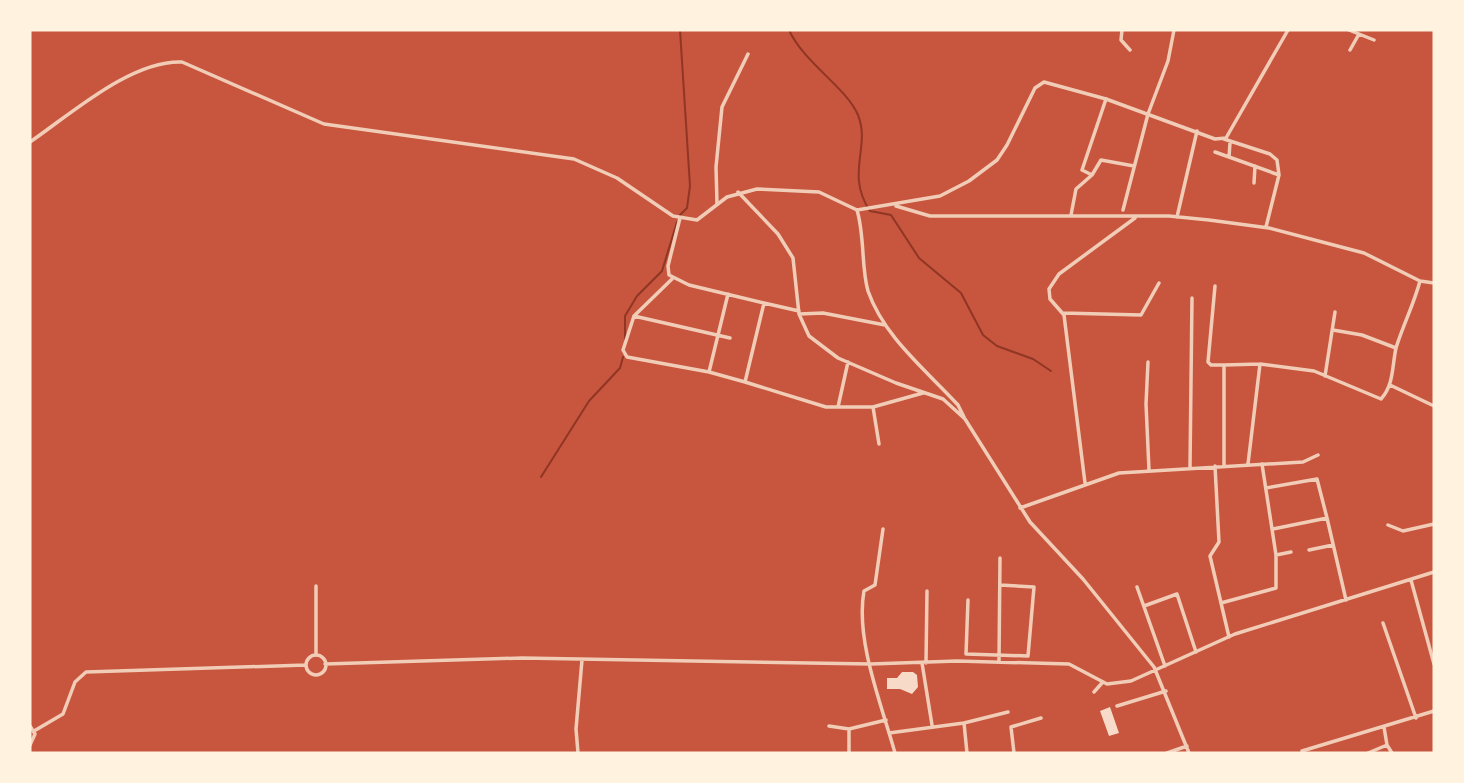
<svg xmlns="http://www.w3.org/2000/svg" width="1464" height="783" viewBox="0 0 1464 783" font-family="Overpass,sans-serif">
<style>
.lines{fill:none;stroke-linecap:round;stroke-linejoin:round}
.stream{stroke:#8f3625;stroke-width:2}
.building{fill:#f7dbc8}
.minor{stroke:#f1ccb7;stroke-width:3.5}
.tertiary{stroke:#f1ccb7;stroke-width:3.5}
</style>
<rect width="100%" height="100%" fill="#c8553d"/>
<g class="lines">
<path class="stream" d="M789 30C804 63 846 87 858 115 871 147 845 174 870 211L891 215 919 258 961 293 983 335 997 346 1033 359 1051 371
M679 216 687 208 690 186 680 30
M625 339V316L637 296 662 271 677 222
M541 477 589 401 620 368 623 357"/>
</g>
<path class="building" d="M902 672H913L917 675 918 687 912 694 900 689H887V678H897Z
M1110 707 1119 733 1109 736 1100 711Z"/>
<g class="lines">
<path class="minor" d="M1122 30 1121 40 1130 50
M1349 30 1374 40
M1350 50 1359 34
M1224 139 1270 154 1277 160 1279 175 1266 227
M1215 152 1279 175
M1229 157 1230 143
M1092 175 1082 170 1106 99
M1254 183 1255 166
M738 192 778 234 793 258 799 314 809 336 838 358 896 383 943 399 965 419 1030 522 1083 579 1154 667 1189 753
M717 204 716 167 722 107 748 54
M896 206 930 216H1169L1209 220 1269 228 1364 253 1420 281C1414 304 1403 325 1396 348 1392 366 1394 385 1381 399L1314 371 1260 364 1224 365
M857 210C865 237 861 267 868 291 884 337 926 370 958 405L964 417
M1123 210 1148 114 1168 61 1174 30
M1071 215 1076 189 1092 175 1101 160 1134 166
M1177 217 1197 131
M680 218 668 266 669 275 689 285 764 303
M672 279 634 316 730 338
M1420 281 1434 283
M1215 286 1208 362 1211 365H1224V465
M728 294 709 372 745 382
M799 311 764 303 745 382 826 407H873L923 393
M1063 313 1141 315 1159 283
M799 314 823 313 885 325
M634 316 623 350 627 357 709 372
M1333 330 1362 335 1396 348
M1148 362 1146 404 1149 470
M1325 376 1335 312
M1390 385 1434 406
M838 407 848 362
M873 407 879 444
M1248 464 1260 364
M1215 466 1219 542 1210 556 1229 637
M1190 467 1192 298
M1085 483 1064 315 1050 299 1049 289 1059 274 1135 218
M1266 488 1317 479 1327 518
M1020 508 1119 473 1303 462 1318 455
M1388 525 1403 531 1434 524
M883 529 875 585 864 591C855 640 882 706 895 753
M1273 529 1327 518 1346 600
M1309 550 1333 545
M1276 555 1291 552
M1411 580 1434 664
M316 586V655
M1137 587 1165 666
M968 600 966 654 1028 656 1034 587 1000 585
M1221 603 1276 588V555L1262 464
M1144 606 1177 594 1196 652
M1383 623 1416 718
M306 665a10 10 0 1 1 20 0a10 10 0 1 1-20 0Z
M999 662 1000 558
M922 663 932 725
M926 663 927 591
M325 664 522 658 871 664 957 661 1069 664 1107 684 1131 681 1235 634 1434 572
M1094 692 1102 683
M1117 706 1166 691
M964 723 1008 712
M30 726 35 734 30 745
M829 726 849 729
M1384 727 1387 745 1392 753
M34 731 63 714 75 682 86 672 306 665
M889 733 964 723 967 753
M1302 751 1434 711
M578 753 576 729 582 660
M849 753V729L886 720
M1014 753 1011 727 1041 718
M1167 753 1187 746
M1368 753 1387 745"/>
<path class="tertiary" d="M30 142C71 114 131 60 182 62L324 124 574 159 617 178 673 216 697 220 727 197 757 189 819 192 857 210 940 196 969 181 997 160 1007 145 1035 88 1044 82 1106 99 1215 139 1226 138 1288 30"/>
</g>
<rect width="1464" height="783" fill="none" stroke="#fff3e0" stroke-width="63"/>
</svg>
